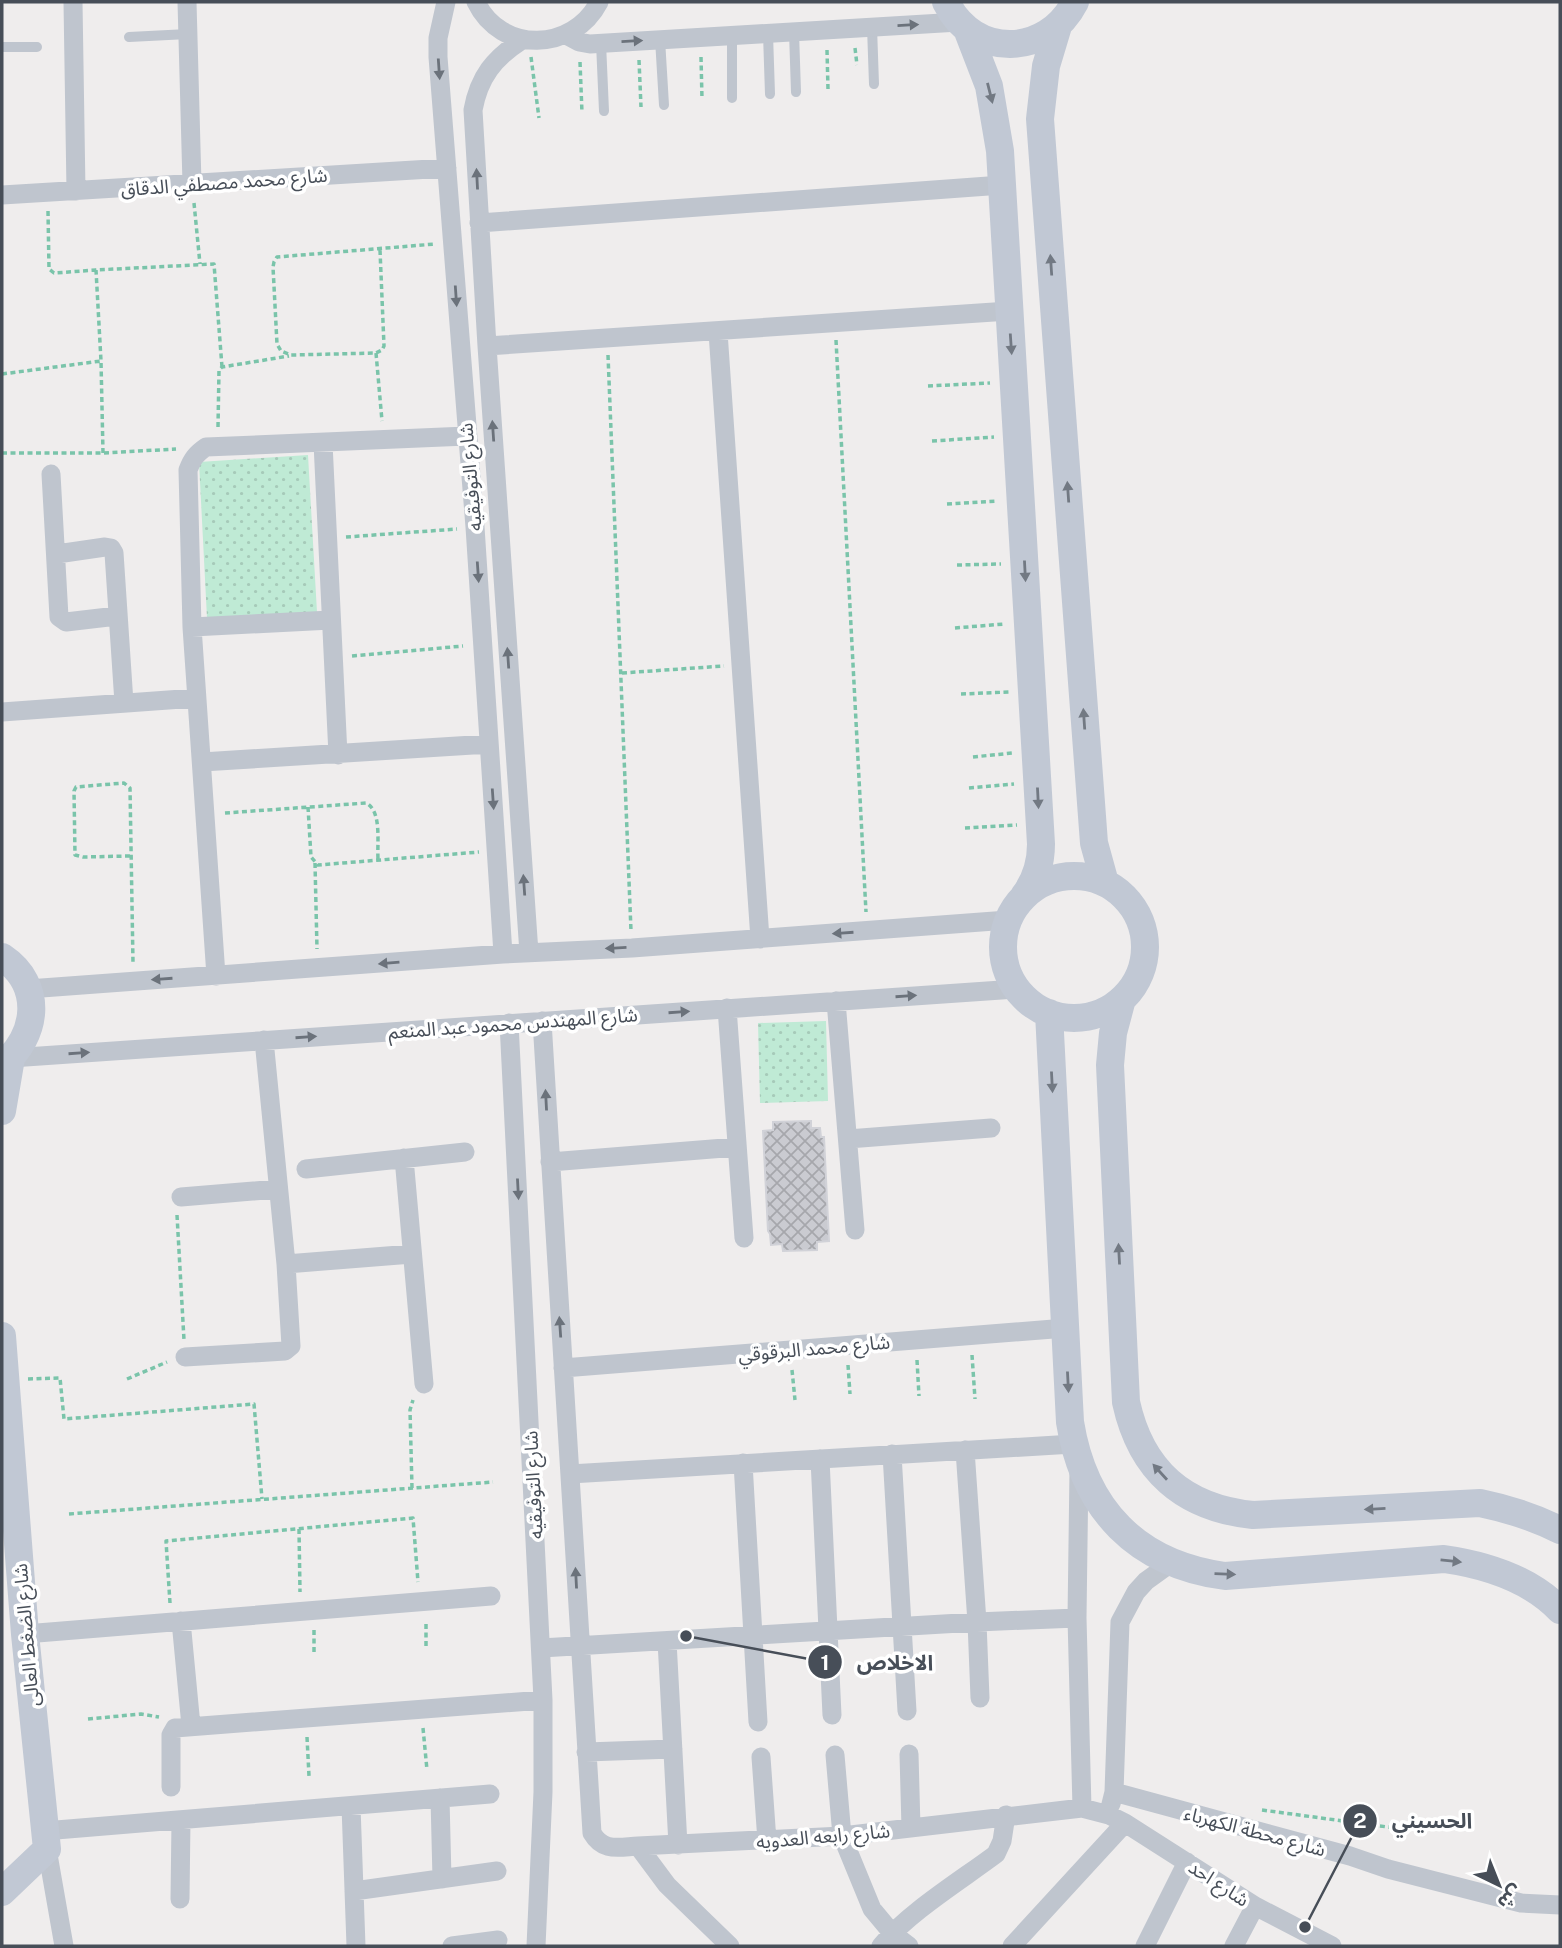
<svg xmlns="http://www.w3.org/2000/svg" width="1562" height="1948" viewBox="0 0 1562 1948" font-family="'Public Sans','Noto Sans Arabic',sans-serif">
<style>
.park{fill:url(#park-dots)}
.building{fill:url(#building-cross-hatch);stroke:#d1d2d8;stroke-width:2}
.lines{fill:none;stroke-linecap:round;stroke-linejoin:round}
.path{stroke:#7ac4aa;stroke-width:3.5;stroke-dasharray:5 3.5;stroke-linecap:butt}
.lane{stroke:#bfc5ce;stroke-width:10}
.street{stroke:#bfc5ce;stroke-width:19}
.secondary{stroke:#c1c8d4;stroke-width:28}
.oneway{fill:#6b727b}
.oneway2{fill:#727983}
.labels{text-anchor:middle;dominant-baseline:central;stroke-width:7;stroke-linejoin:round;paint-order:stroke}
.street-label{font-size:19px;fill:#474e58;stroke:#fff}
.leader{fill:none;stroke:#474e58;stroke-width:2.5}
.callout-dot{fill:#474e58;stroke:#fff;stroke-width:2.5}
.mark-label{font-size:21px;text-anchor:middle;font-weight:bold;fill:#fff}
.callout-label{font-size:21px;text-anchor:middle;font-weight:bold;fill:#474e58;stroke:#fff;stroke-width:7;stroke-linejoin:round;paint-order:stroke}
</style>
<defs>
<pattern id="park-dots" width="8" height="8" patternUnits="userSpaceOnUse" patternTransform="scale(1.75)"><rect width="8" height="8" fill="#bfead5"/><path d="M2 2h.1M6 6h.1" fill="none" stroke="#a6cab9" stroke-width="1.8" stroke-linecap="round"/></pattern>
<pattern id="building-cross-hatch" width="8" height="8" patternUnits="userSpaceOnUse" patternTransform="scale(1.75)"><rect width="8" height="8" fill="#cacbd1"/><path d="M0 0l8 8M0 8l8-8" fill="none" stroke="#a6a7ac"/></pattern>
</defs>
<rect width="100%" height="100%" fill="#efeded"/>
<path class="park" d="M308 455 317 612 207 618 199 462Z
M826 1021 828 1101 760 1103 758 1023Z"/>
<path class="building" d="M811 1121V1128H820L821 1137H824L829 1241 817 1242V1250L783 1251 782 1244 771 1245 770 1234 768 1231 763 1131 773 1130V1122Z"/>
<g class="lines">
<path class="path" d="M855 48 857 65
M827 50 828 89
M531 57 539 118
M701 57 702 99
M639 60 641 107
M580 62 582 113
M194 203 200 264
M48 211 49 269 54 273 96 270
M380 250 384 346 382 350 376 353 291 355 281 351 277 344 273 267 274 262 277 257 435 244
M836 340 866 912
M376 353 382 421
M608 355 631 931
M2 374 101 361
M928 386 990 383
M218 427 219 370 222 367 289 356
M932 441 994 437
M2 453H103L176 449
M103 453 101 361 96 270 214 264 222 367
M947 504 997 501
M346 537 457 529
M957 565 1001 564
M955 628 1004 624
M352 656 463 646
M622 673 724 666
M961 694 1009 692
M973 757 1012 753
M969 788 1014 784
M308 807 311 857 318 865 479 852
M225 813 366 803C382 811 377 842 378 859
M965 828 1017 825
M130 856 83 857 75 855 74 791 76 787 124 783 130 788 133 963
M315 863 317 949
M177 1215 184 1340
M972 1355 975 1399
M917 1360 919 1396
M848 1365 850 1394
M792 1370 795 1400
M28 1379 60 1378 64 1419 254 1404 262 1499
M127 1379 167 1362
M412 1488 410 1410 413 1400
M69 1514 493 1482
M299 1529 300 1592
M170 1603 166 1541 413 1518 418 1582
M314 1630V1655
M426 1646V1621
M88 1719 141 1714 159 1717
M423 1728 427 1770
M307 1737 309 1776
M1262 1810 1395 1828"/>
<path class="lane" d="M872 27 874 84
M794 32 796 92
M768 34 770 94
M732 36V98
M129 37 188 34
M660 39 664 105
M601 43 604 111
M2 47H37"/>
<path class="street" d="M73 2 76 191
M187 2 192 184
M446 2 438 38V57L475 527 503 954
M476 2C501 54 573 52 599 2
M566 35 579 42 590 44 959 22
M522 40C494 58 479 77 473 110L487 346 529 953
M2 195 447 168
M479 223 1002 185
M718 332 760 939
M487 346 1009 311
M323 443 338 755
M51 474 59 617 66 622 117 616
M57 554 105 547 111 548 114 553 124 703
M192 627 331 620
M2 712 196 698
M202 762 489 744
M216 976 192 627 188 470C192 459 196 454 206 447L467 436
M28 989 503 954 632 948 1008 920
M836 1001 855 1230
M727 1008 744 1238
M542 1021 592 1833C603 1852 618 1847 638 1846L842 1836 1082 1808 1109 1815 1125 1823 1255 1906 1332 1946
M509 1023 543 1700V1792L536 1946
M11 1058 1016 989
M848 1139 991 1128
M404 1158 424 1384
M550 1162 737 1147
M306 1169 465 1152
M181 1197 278 1189
M286 1264 412 1254
M185 1357 285 1351 291 1346 286 1264 264 1040
M563 1368 1066 1328
M965 1450 977 1622 980 1698
M892 1454 907 1711
M820 1459 832 1715
M743 1463 758 1722
M1079 1470 1077 1618 1082 1808
M570 1474 1073 1444
M181 1621 191 1726
M25 1634 491 1596
M667 1641 678 1845
M541 1648 977 1622 1077 1618
M586 1752 673 1749
M909 1754 911 1828
M835 1755 842 1836 872 1909 892 1933 909 1946
M761 1757 767 1841
M171 1787V1735L175 1728 543 1700
M1114 1792 1350 1856 1388 1869 1521 1903 1560 1905
M440 1798 442 1879
M1111 1804 1114 1792 1120 1622 1136 1592 1146 1581 1171 1563
M351 1806 356 1946
M44 1831 490 1794
M638 1846 667 1885 730 1946
M47 1849 64 1946
M354 1891 497 1871
M180 1899 181 1820
M452 1946 498 1940
M881 1946C909 1912 960 1881 996 1854L1002 1841 1006 1815
M1012 1946 1125 1823
M1145 1946 1187 1862
M1234 1946 1255 1906"/>
<path class="secondary" d="M946 2C974 59 1047 57 1075 2
M1058 26 1046 66 1040 119 1094 843 1105 883
M967 29 989 86 1000 151 1041 844C1041 864 1036 880 1024 896
M1003 947a71 71 0 1 1 142 0a71 71 0 1 1-142 0Z
M2 957C44 985 38 1036 2 1065
M1122 999 1113 1033 1110 1065 1126 1402C1141 1471 1184 1508 1253 1515L1480 1503C1509 1509 1534 1517 1560 1530
M1049 1013 1070 1422C1084 1510 1137 1564 1225 1576L1444 1559C1486 1565 1529 1578 1560 1610
M2 1111 11 1058
M2 1336 25 1634 47 1849 2 1892"/>
</g>
<defs><path id="oneway-solid" d="M-6-.8H1V-3.2L6.5 0L1 3.2V.8H-6Z" transform="scale(1.75)"/></defs>
<g class="oneway">
<use href="#oneway-solid" transform="translate(908 25) rotate(-3)"/>
<use href="#oneway-solid" transform="translate(632 41) rotate(-3)"/>
<use href="#oneway-solid" transform="translate(439 69) rotate(86)"/>
<use href="#oneway-solid" transform="translate(477 179) rotate(-93)"/>
<use href="#oneway-solid" transform="translate(456 296) rotate(86)"/>
<use href="#oneway-solid" transform="translate(493 431) rotate(-94)"/>
<use href="#oneway-solid" transform="translate(478 572) rotate(86)"/>
<use href="#oneway-solid" transform="translate(508 658) rotate(-94)"/>
<use href="#oneway-solid" transform="translate(493 799) rotate(86)"/>
<use href="#oneway-solid" transform="translate(524 885) rotate(-94)"/>
<use href="#oneway-solid" transform="translate(843 933) rotate(176)"/>
<use href="#oneway-solid" transform="translate(616 948) rotate(177)"/>
<use href="#oneway-solid" transform="translate(389 963) rotate(175)"/>
<use href="#oneway-solid" transform="translate(162 979) rotate(176)"/>
<use href="#oneway-solid" transform="translate(906 996) rotate(-4)"/>
<use href="#oneway-solid" transform="translate(679 1012) rotate(-4)"/>
<use href="#oneway-solid" transform="translate(306 1037) rotate(-4)"/>
<use href="#oneway-solid" transform="translate(79 1053) rotate(-4)"/>
<use href="#oneway-solid" transform="translate(546 1100) rotate(-93)"/>
<use href="#oneway-solid" transform="translate(518 1189) rotate(87)"/>
<use href="#oneway-solid" transform="translate(560 1327) rotate(-94)"/>
<use href="#oneway-solid" transform="translate(576 1578) rotate(-93)"/>
</g>
<g class="oneway2">
<use href="#oneway-solid" transform="translate(990 93) rotate(76)"/>
<use href="#oneway-solid" transform="translate(1051 265) rotate(-94)"/>
<use href="#oneway-solid" transform="translate(1011 344) rotate(86)"/>
<use href="#oneway-solid" transform="translate(1068 492) rotate(-94)"/>
<use href="#oneway-solid" transform="translate(1025 571) rotate(87)"/>
<use href="#oneway-solid" transform="translate(1084 719) rotate(-94)"/>
<use href="#oneway-solid" transform="translate(1038 798) rotate(87)"/>
<use href="#oneway-solid" transform="translate(1052 1082) rotate(87)"/>
<use href="#oneway-solid" transform="translate(1119 1254) rotate(-93)"/>
<use href="#oneway-solid" transform="translate(1068 1382) rotate(87)"/>
<use href="#oneway-solid" transform="translate(1160 1472) rotate(-132)"/>
<use href="#oneway-solid" transform="translate(1375 1509) rotate(177)"/>
<use href="#oneway-solid" transform="translate(1451 1561) rotate(6)"/>
<use href="#oneway-solid" transform="translate(1225 1574) rotate(2)"/>
</g>
<g class="labels">
<g class="street-label">
<text transform="translate(224 182) rotate(-4)">شارع محمد مصطفي الدقاق</text>
<text transform="translate(470 477) rotate(-95)">شارع التوفيقيه</text>
<text transform="translate(513 1023) rotate(-4)">شارع المهندس محمود عبد المنعم</text>
<text transform="translate(814 1348) rotate(-5)">شارع محمد البرقوقي</text>
<text transform="translate(533 1485) rotate(-93)">شارع التوفيقيه</text>
<text transform="translate(26 1635) rotate(-95)">شارع الضغط العالى</text>
<text transform="translate(1255 1831) rotate(15)">شارع محطة الكهرباء</text>
<text transform="translate(823 1836) rotate(-5)">شارع رابعه العدويه</text>
<text transform="translate(1219 1883) rotate(33)">شارع احد</text>
</g>
</g>
<path class="leader" d="M686 1636L825 1662M1305 1927L1360 1821"/>
<g class="callout-dot">
<circle cx="686" cy="1636" r="7"/>
<circle cx="1305" cy="1927" r="7"/>
<circle cx="825" cy="1662" r="18"/>
<circle cx="1360" cy="1821" r="18"/>
</g>
<g class="mark-label">
<text x="825" y="1670">1</text>
<text x="1360" y="1828">2</text>
</g>
<g class="callout-label">
<text x="895" y="1670">الاخلاص</text>
<text x="1432" y="1828">الحسيني</text>
</g>
<rect width="1562" height="1948" fill="none" stroke="#474e58" stroke-width="7"/>
<g transform="translate(1499 1885) rotate(137)" stroke="#ffffff" stroke-width="5" paint-order="stroke">
<path d="M0-5L12 26L0 18L-12 26Z" fill="#474e58"/>
<text y="-10" font-size="19" font-weight="bold" text-anchor="middle" fill="#474e58">ش</text>
</g>
</svg>
